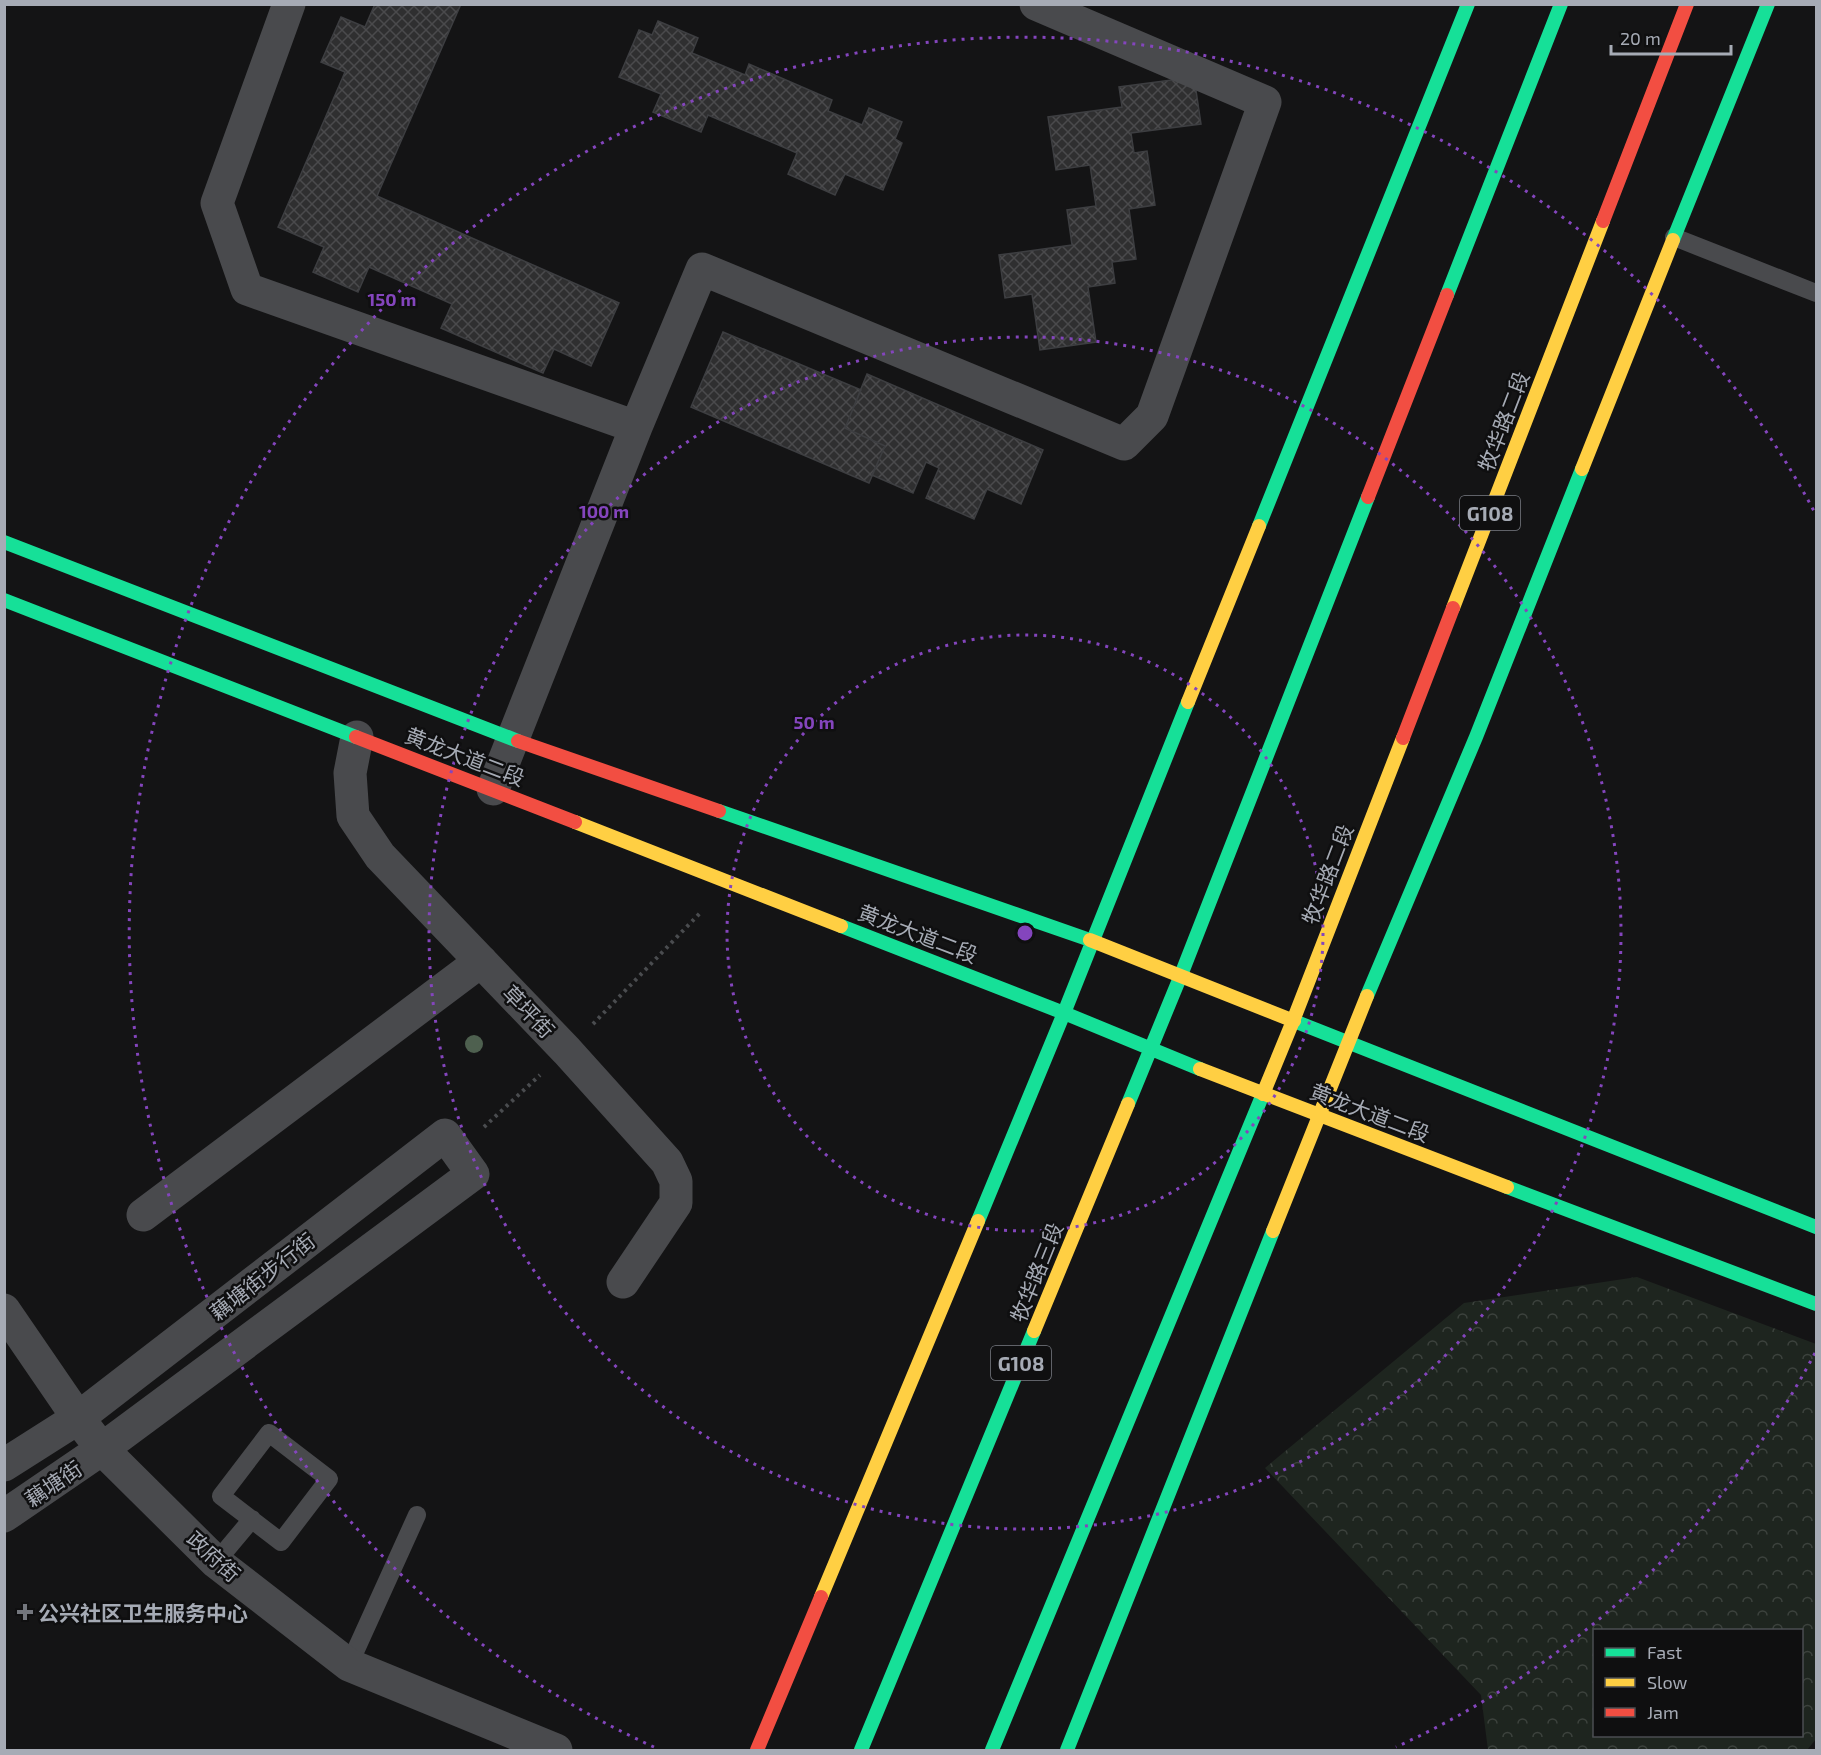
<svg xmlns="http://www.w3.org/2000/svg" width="1821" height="1755" viewBox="0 0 1821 1755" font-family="'Exo 2','Noto Sans SC',sans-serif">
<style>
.park{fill:url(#park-crowns);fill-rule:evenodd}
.building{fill:url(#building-cross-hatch);stroke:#3d3e41;stroke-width:1.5}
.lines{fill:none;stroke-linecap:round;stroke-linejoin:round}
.path{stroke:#4a4c4f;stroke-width:4;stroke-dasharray:3 4.5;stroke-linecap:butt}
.lane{stroke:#494a4d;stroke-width:18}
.street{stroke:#494a4d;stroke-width:33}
.fast{stroke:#16e098;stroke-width:14}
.slow{stroke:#ffcf43;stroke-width:14}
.jam{stroke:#f24e42;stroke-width:14}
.tree{fill:#4e604f}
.ring{fill:none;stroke:#8445bd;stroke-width:3;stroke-dasharray:3 6}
.poi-dot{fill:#73767d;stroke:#0f0f10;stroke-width:2}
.labels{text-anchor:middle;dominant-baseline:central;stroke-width:5;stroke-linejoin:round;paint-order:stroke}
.shield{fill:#0f0f10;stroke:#797c84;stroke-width:1.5}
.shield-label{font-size:20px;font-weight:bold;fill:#a6abb5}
.street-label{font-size:21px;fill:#a6abb5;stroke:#0f0f10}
.poi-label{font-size:21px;font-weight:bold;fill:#a6abb5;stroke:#0f0f10;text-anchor:start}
.centre{fill:#8445bd;stroke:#0f0f10;stroke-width:3}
.ring-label{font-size:18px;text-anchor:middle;font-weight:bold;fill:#8445bd;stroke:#0f0f10;stroke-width:5;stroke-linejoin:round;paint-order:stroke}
</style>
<defs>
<pattern id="park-crowns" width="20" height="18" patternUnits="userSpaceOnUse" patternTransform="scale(1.5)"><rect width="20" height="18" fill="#1e251f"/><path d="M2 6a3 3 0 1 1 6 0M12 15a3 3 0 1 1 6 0" fill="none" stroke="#3c423d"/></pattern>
<pattern id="building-cross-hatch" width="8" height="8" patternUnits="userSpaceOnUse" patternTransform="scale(1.5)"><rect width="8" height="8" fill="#2f2f30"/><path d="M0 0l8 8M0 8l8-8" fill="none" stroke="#4a4a4c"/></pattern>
</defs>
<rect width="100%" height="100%" fill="#141415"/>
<path class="park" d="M1637 1277 1816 1344V1739L1807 1750H1488L1481 1695 1265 1468 1464 1303ZM1594 1630H1802V1736H1594Z"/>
<path class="building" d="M375 4H461L377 196 619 303 591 366 554 349 543 373 441 328 452 304 369 267 358 292 313 272 324 247 278 227 345 72 321 62 341 17 365 27Z
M658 21 698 38 692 53 745 75 749 64 832 100 828 111 862 125 869 108 902 122 895 139 902 143 883 190 845 174 835 195 788 174 797 153 708 115 701 132 653 112 661 94 619 77 639 30 652 35Z
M1194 77 1201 124 1131 133 1134 153 1147 151 1155 205 1129 209 1136 259 1112 262 1115 283 1088 287 1096 342 1040 350 1032 294 1005 298 999 255 1072 245 1067 210 1096 206 1090 165 1056 170 1048 117 1122 107 1119 87Z
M723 332 861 390 845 428 885 446 869 483 691 407Z
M867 374 1043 450 1021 504 987 489 974 519 926 498 939 468 926 462 913 493 872 475 885 446 845 428Z"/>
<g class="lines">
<path class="path" d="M593 1024 702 911
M484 1127 540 1075"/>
<path class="lane" d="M1674 237 1816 293
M269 1433 329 1479 281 1542 221 1496Z
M216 1562 252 1519
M349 1665 417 1515"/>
<path class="street" d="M289 4 217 203 247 289 636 427 702 269 1124 444 1152 416 1265 102 1036 4
M357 737 350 773 353 816 380 856 567 1051 667 1162 676 1181V1203L623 1282
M493 789 636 427
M143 1215 481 961
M4 1310 78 1418 102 1449 216 1562 349 1665 556 1750
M4 1465 78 1418 445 1135 473 1174 102 1449 4 1516"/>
<path class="fast" d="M1673 240 1768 4
M1447 295 1561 4
M1259 526 1468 4
M4 542 518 741
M4 600 356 737
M719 811 1090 940
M841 926 1064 1013 1200 1069
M1367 996 1476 737 1582 469
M1294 1021 1816 1227
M1128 1104 1181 975 1368 497
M1507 1187 1816 1304
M978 1221 1064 1013 1188 702
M861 1750 1034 1331
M992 1750 1263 1094
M1067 1750 1273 1231"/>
<path class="slow" d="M1582 469 1673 240
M1453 608 1603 221
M1188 702 1259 526
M575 822 841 926
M1090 940 1294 1021
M1200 1069 1507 1187
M1263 1094 1293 1021 1403 738
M1273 1231 1367 996
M1034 1331 1128 1104
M821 1597 978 1221"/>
<path class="jam" d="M1603 221 1687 4
M1368 497 1447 295
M356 737 575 822
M1403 738 1453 608
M518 741 719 811
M757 1750 821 1597"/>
</g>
<circle class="tree" cx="474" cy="1044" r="9"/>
<g class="ring">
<circle cx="1025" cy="933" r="298"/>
<circle cx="1025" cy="933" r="596"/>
<path d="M1815 1353A895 895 0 0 1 1396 1747M654 1747A895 895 0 1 1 1815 513"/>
</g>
<path class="poi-dot" d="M22 1603h6v6h6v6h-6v6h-6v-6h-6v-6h6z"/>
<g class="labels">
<g class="shield">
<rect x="1460" y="496" width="60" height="34" rx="4.5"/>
<rect x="991" y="1346" width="60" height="34" rx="4.5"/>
</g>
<g class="shield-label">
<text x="1490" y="513">G108</text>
<text x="1021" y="1363">G108</text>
</g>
<g class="street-label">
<text transform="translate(1503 421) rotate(-69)">牧华路二段</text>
<text transform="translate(465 756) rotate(21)">黄龙大道二段</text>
<text transform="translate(1327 874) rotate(-69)">牧华路二段</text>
<text transform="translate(918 933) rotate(21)">黄龙大道二段</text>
<text transform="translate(529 1011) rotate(46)">草坪街</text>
<text transform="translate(1370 1112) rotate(21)">黄龙大道二段</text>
<text transform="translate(1036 1272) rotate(-68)">牧华路三段</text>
<text transform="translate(262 1276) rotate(-38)">藕塘街步行街</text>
<text transform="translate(53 1483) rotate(-34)">藕塘街</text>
<text transform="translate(214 1556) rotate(42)">政府街</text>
</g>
<g class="poi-label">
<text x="38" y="1612">公兴社区卫生服务中心</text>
</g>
</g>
<circle cx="1025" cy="933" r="9" class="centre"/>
<g class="ring-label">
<text x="392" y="306">150 m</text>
<text x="604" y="518">100 m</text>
<text x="814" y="729">50 m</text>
</g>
<rect width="1821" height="1755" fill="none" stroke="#a6abb5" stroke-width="12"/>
<rect x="1593" y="1629" width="210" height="108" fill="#0f0f10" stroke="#4b4d52" stroke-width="1.5"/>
<rect x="1605" y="1648" width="30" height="9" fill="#16e098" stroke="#4b4d52" stroke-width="1.5"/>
<text x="1647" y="1659" font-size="18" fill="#a6abb5">Fast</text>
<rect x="1605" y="1678" width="30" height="9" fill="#ffcf43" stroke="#4b4d52" stroke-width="1.5"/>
<text x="1647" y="1689" font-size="18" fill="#a6abb5">Slow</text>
<rect x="1605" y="1708" width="30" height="9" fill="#f24e42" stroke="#4b4d52" stroke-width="1.5"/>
<text x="1647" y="1719" font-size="18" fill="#a6abb5">Jam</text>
<path d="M1611 45v9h120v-9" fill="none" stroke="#a6abb5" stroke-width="3"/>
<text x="1620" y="45" font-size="18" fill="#a6abb5" stroke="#0f0f10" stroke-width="4.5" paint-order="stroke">20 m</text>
</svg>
